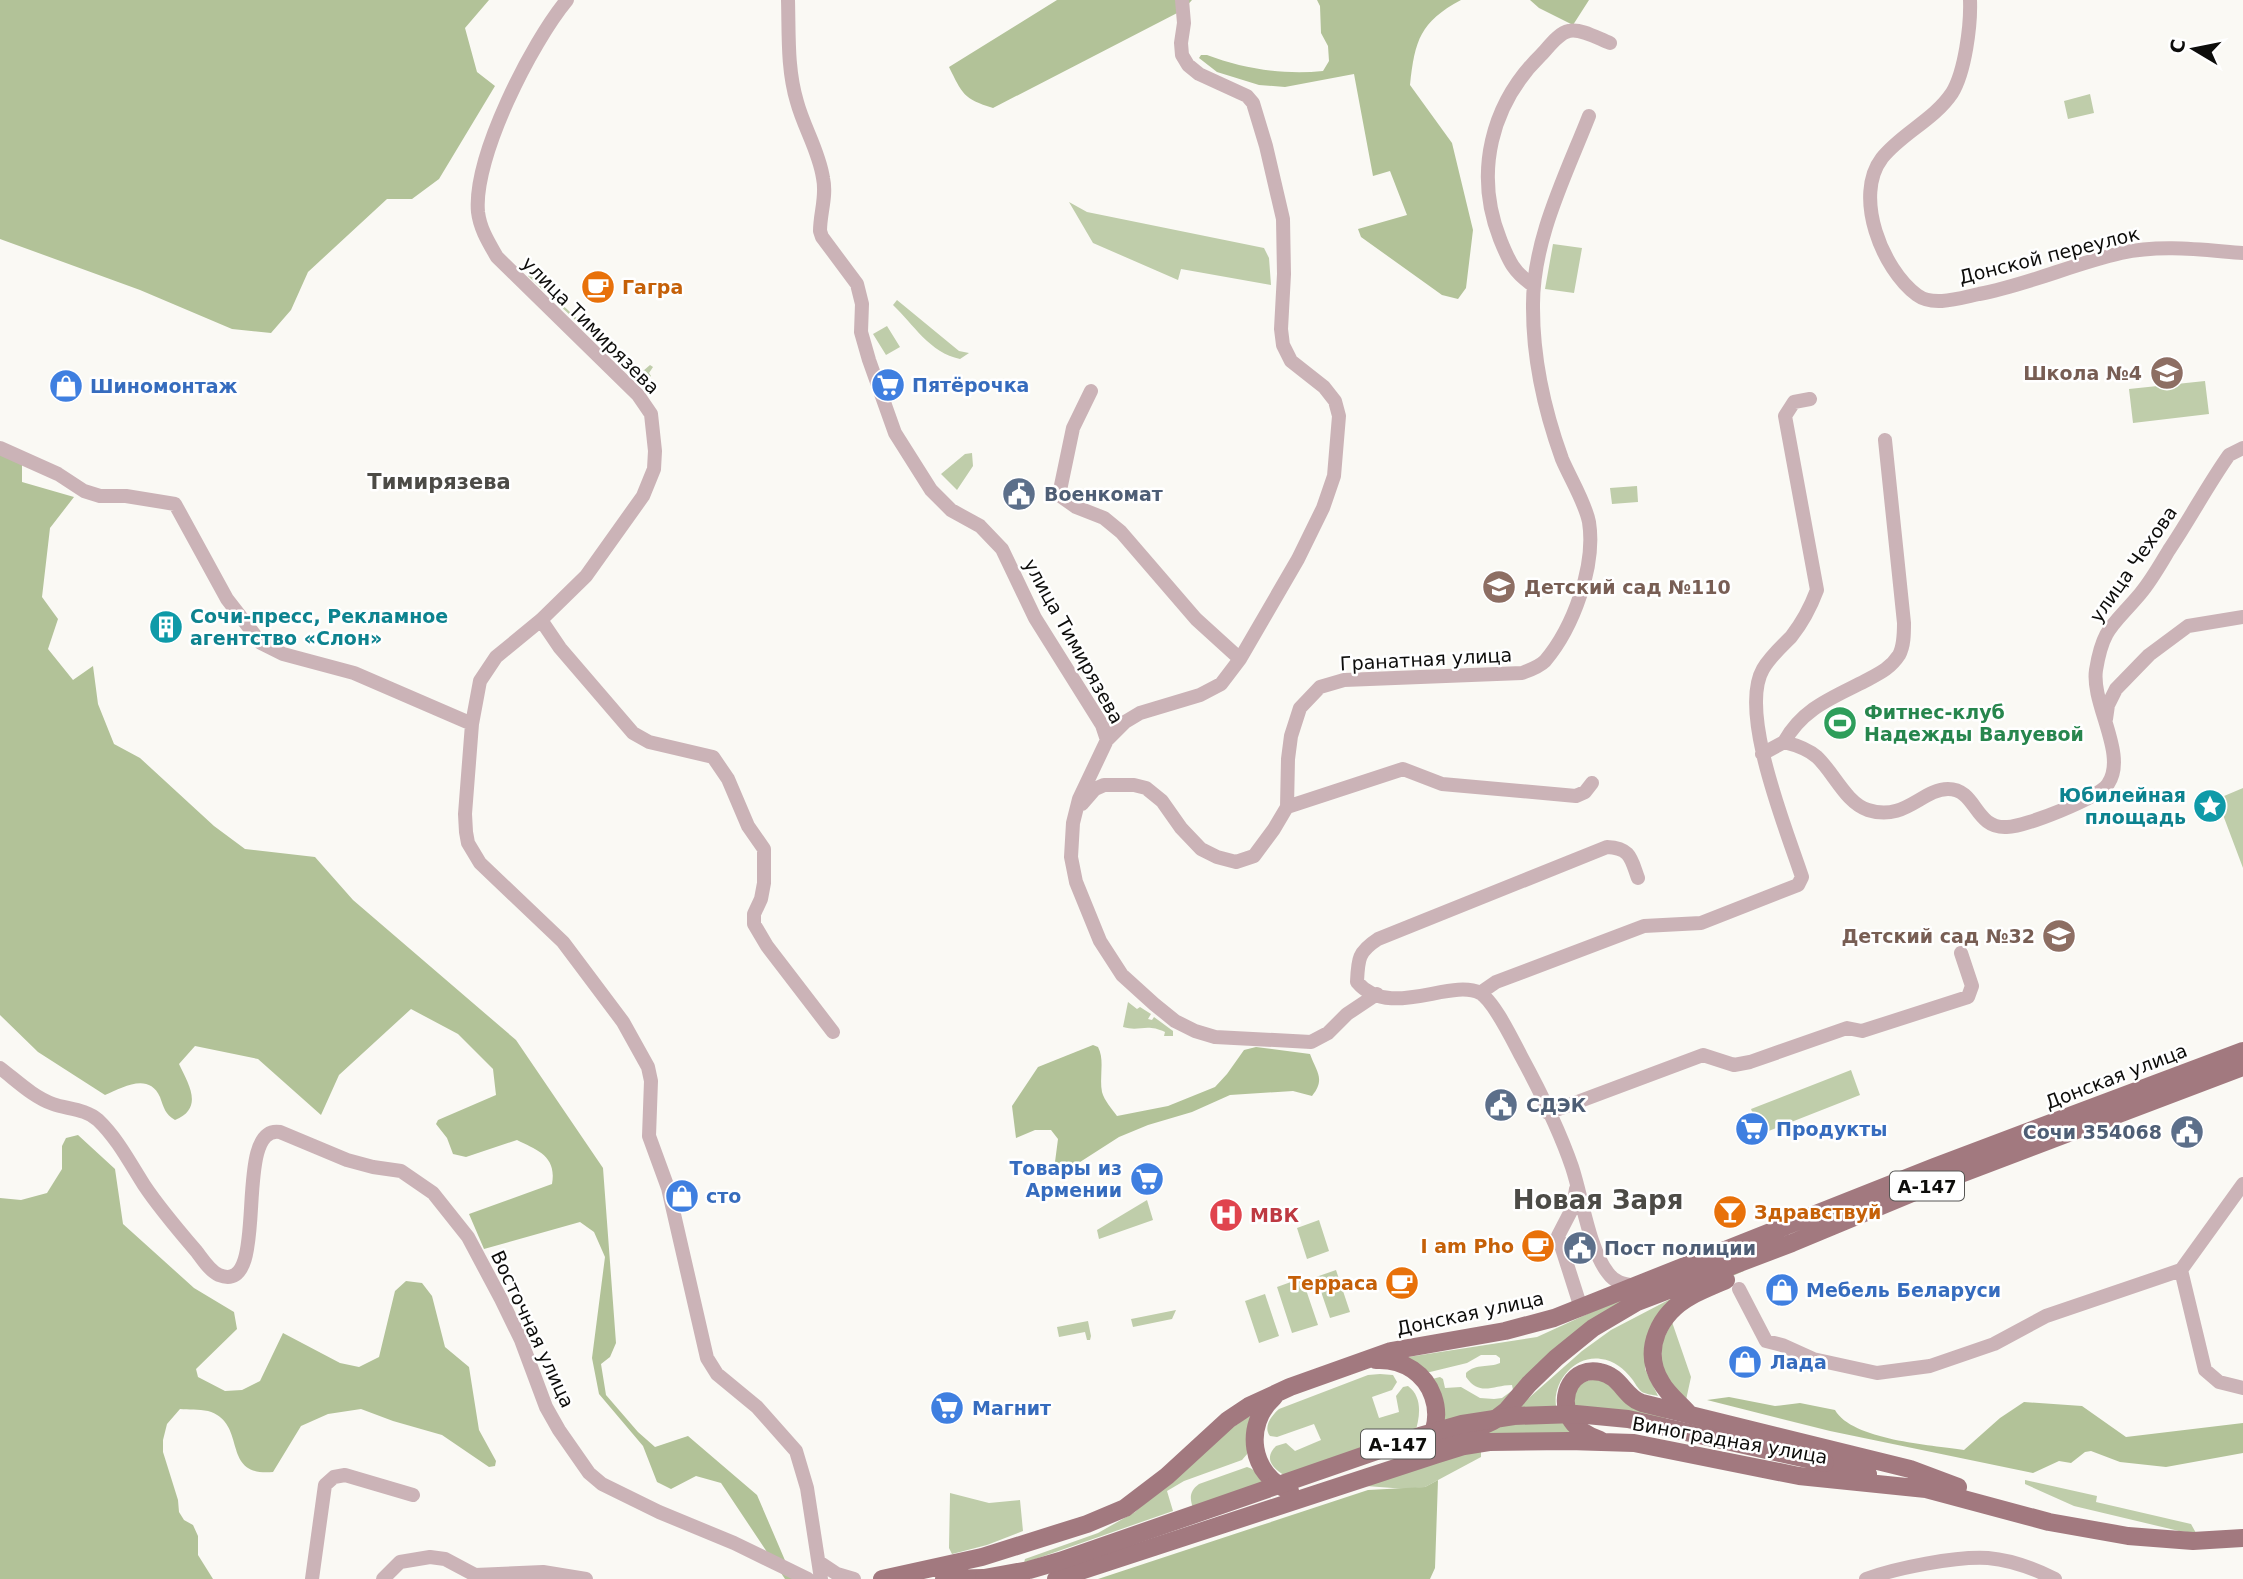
<svg xmlns="http://www.w3.org/2000/svg" width="2243" height="1579" viewBox="0 0 2243 1579" font-family="'DejaVu Sans',sans-serif">
<style>
.green{fill:#bfcdaa}
.forest{fill:#b2c298}
.lines{fill:none;stroke-linecap:round;stroke-linejoin:round}
.minor{stroke:#cbb3b7;stroke-width:14}
.major{stroke:#a2797f;stroke-width:18}
.major-bridge{stroke:#a2797f;stroke-width:18}
.labels{text-anchor:middle;dominant-baseline:central;stroke-width:5;stroke-linejoin:round;paint-order:stroke}
.shield{fill:#fff;stroke:#565654;stroke-width:2}
.shield-label{font-size:18px;font-weight:bold;fill:#0d0d0b}
.street-label{font-size:19px;fill:#0d0d0b;stroke:#fff}
.food-label{font-size:19px;font-weight:bold;fill:#c56008;stroke:#fff;text-anchor:start}
.education-label{font-size:19px;font-weight:bold;fill:#785e54;stroke:#fff;text-anchor:end}
.shop-label{font-size:19px;font-weight:bold;fill:#366cbe;stroke:#fff;text-anchor:start}
.service-label{font-size:19px;font-weight:bold;fill:#4e5e75;stroke:#fff;text-anchor:start}
.culture-label{font-size:19px;font-weight:bold;fill:#0d838f;stroke:#fff;text-anchor:start}
.leisure-label{font-size:19px;font-weight:bold;fill:#27864d;stroke:#fff;text-anchor:start}
.health-label{font-size:19px;font-weight:bold;fill:#be3a42;stroke:#fff;text-anchor:start}
.neighbourhood-label{font-size:21px;font-weight:bold;fill:#4c4b46;stroke:#fff}
.district-label{font-size:26px;font-weight:bold;fill:#4c4b46;stroke:#fff}
</style>
<rect width="100%" height="100%" fill="#faf9f4"/>
<path class="green" d="M2090 94 2094 113 2068 119 2064 101Z
M1069 202 1087 212 1264 248 1269 258 1271 285 1181 269 1178 280 1093 243Z
M1553 244 1582 248 1574 293 1545 289Z
M528 273 626 364 631 366 632 364 637 365 638 370 643 371 650 365 653 367 649 373 651 376 642 382 528 276Z
M897 300 959 351 969 353 960 359C930 353 913 324 893 305Z
M887 326 900 347 886 355 873 334Z
M2205 381 2209 414 2133 423 2129 389Z
M972 453 973 466 957 490 941 474 965 454Z
M1637 486 1638 502 1612 504 1610 488Z
M2243 788V868L2217 799Z
M1128 1002 1137 1009 1140 1007 1151 1014 1148 1019 1152 1020 1154 1017 1173 1031V1036H1164L1165 1032C1146 1023 1140 1032 1123 1027Z
M1851 1070 1860 1095 1761 1134 1751 1109Z
M1147 1200 1153 1220 1099 1239 1097 1230Z
M1850 1204 1852 1210 1788 1234 1654 1291 1495 1414 1436 1429 1432 1379 1440 1377 1443 1379 1445 1388 1461 1387 1480 1398 1494 1399 1502 1398 1513 1390 1512 1385C1493 1385 1480 1397 1466 1377V1373C1476 1363 1489 1368 1500 1363V1358L1496 1355H1481L1467 1363 1430 1372H1419L1395 1359 1537 1337 1642 1289Z
M1319 1220 1329 1251 1307 1259 1297 1228Z
M1744 1268V1271L1682 1298 1645 1352V1369L1658 1396C1653 1395 1646 1394 1642 1392 1638 1389 1635 1383 1632 1379 1624 1369 1614 1360 1601 1359 1571 1354 1545 1391 1560 1418 1562 1422 1568 1427 1571 1430L1570 1433 1476 1439 1522 1404 1582 1351 1611 1330 1680 1294Z
M1336 1270 1350 1312 1330 1318 1316 1277Z
M1302 1278 1318 1325 1292 1333 1277 1287Z
M1265 1294 1279 1336 1259 1343 1245 1301Z
M1176 1310 1172 1319 1133 1327 1131 1319Z
M1088 1321 1091 1336 1090 1340H1087L1085 1332 1059 1337 1057 1327Z
M1672 1322 1691 1377 1686 1400 1662 1375 1661 1344Z
M1380 1374 1393 1375 1397 1382 1392 1390 1372 1397 1379 1418 1399 1412 1396 1396 1403 1387 1408 1386C1423 1397 1420 1417 1415 1433L1287 1477C1275 1470 1262 1460 1276 1446L1286 1443 1295 1451 1321 1440 1314 1424 1277 1437 1270 1436C1263 1427 1271 1416 1279 1409L1368 1375Z
M1601 1378 1633 1408 1666 1417V1420L1574 1405 1575 1392 1583 1382Z
M1253 1413 1248 1453 1242 1460 1184 1481 1167 1491 1173 1511 1024 1563 1025 1559 1098 1533 1135 1512 1204 1448Z
M1479 1451 1481 1452V1457L1425 1487 1406 1489 1366 1486 1406 1469Z
M1247 1467C1257 1470 1262 1477 1264 1488L1194 1511C1190 1500 1188 1492 1199 1484Z
M2025 1480 2097 1496 2096 1502 2191 1524 2196 1533 2179 1531 2074 1506 2025 1484Z
M950 1493 989 1503 1020 1500 1023 1531 987 1545 952 1554 949 1548Z"/>
<path class="forest" d="M0 0H489L465 28 477 72 495 86 439 179 412 199H387L308 272 291 310 271 333 232 329 140 290 0 239Z
M1057 0H1192L1183 10 993 108C963 99 962 93 949 67Z
M1317 0H1461C1420 22 1415 40 1410 85L1452 143 1473 230 1466 288 1458 299 1442 295 1361 237 1358 229 1407 215 1390 171 1373 176 1354 74 1285 87 1259 85 1217 72 1199 58 1201 55H1207C1244 69 1284 75 1323 71L1329 61 1328 46 1321 33 1320 6Z
M1530 0H1589L1573 25 1539 8Z
M0 454 22 464V482L74 497 50 528 42 597 58 619 48 649 73 680 93 666 98 704 114 744 140 758 214 826 245 849 315 857 353 900 516 1040 603 1168 616 1343 610 1357 601 1364 606 1395 638 1432 655 1447 688 1436 757 1495 793 1579H785L721 1483 696 1476 671 1489 657 1482 643 1446 599 1394 592 1358 605 1257 594 1232 580 1222 484 1249 469 1214 552 1184C557 1156 537 1150 517 1140L466 1157 453 1154 447 1138 436 1124 438 1120 496 1095 493 1069 458 1034 411 1009 339 1075 321 1115 258 1059 195 1046 179 1064C189 1085 204 1108 175 1120 165 1114 164 1108 160 1097 149 1072 123 1087 105 1095L38 1052 0 1015Z
M1093 1045 1098 1047C1105 1060 1099 1077 1102 1092 1104 1100 1112 1109 1117 1116L1168 1106 1215 1087 1227 1074 1244 1050 1256 1047 1310 1054C1316 1071 1326 1079 1312 1096L1293 1091 1230 1095 1192 1112 1148 1125 1119 1137 1066 1171 1058 1170 1055 1162 1058 1139 1051 1130H1035L1016 1138 1012 1106 1038 1067Z
M78 1135 115 1169 123 1224 194 1288 234 1312 237 1329 196 1369 198 1377 225 1391 242 1390 260 1381 283 1333 340 1363 359 1367 379 1357 395 1291 406 1281 422 1283 432 1296 445 1347 469 1367 479 1430 496 1461 495 1466 489 1467 442 1435 393 1421 361 1409 328 1414 301 1426 273 1472C219 1477 249 1423 208 1411 199 1409 188 1410 180 1409L167 1424 163 1440V1452L178 1500 179 1512 184 1520 193 1525 198 1536V1555L213 1579H0V1198L21 1200 47 1193 62 1169V1146L66 1138Z
M1729 1397 1775 1406 1800 1403 1835 1410C1852 1440 1931 1445 1964 1450L2000 1418 2024 1402 2082 1406 2126 1437 2243 1423V1453L2166 1467 2120 1462 2091 1451 2085 1452 2071 1463 2059 1461 2033 1473 1830 1431 1707 1400Z
M1438 1480 1435 1568 1430 1579H1098L1368 1490 1425 1487Z"/>
<g class="lines">
<path class="minor" d="M567 0C532 42 473 157 478 212 480 229 489 243 497 257L638 395 651 414 655 451 654 469 643 496 586 576 541 620 496 657 480 681 472 724 465 814 466 832 468 843 480 863 563 942 623 1022 648 1067 651 1081 649 1136 668 1188 707 1358 717 1374 757 1407 796 1451 807 1488 821 1579
M788 0C789 34 787 69 797 102 804 128 819 151 823 178 827 196 820 213 820 231L822 237 857 284 862 304 861 332 869 360 895 433 931 490 951 510 980 526 1002 549 1035 618 1102 725 1107 740
M1182 0 1184 23 1181 43 1182 55 1188 65 1199 74 1247 96 1253 103 1266 146 1283 219 1284 274 1281 329 1283 345 1291 361 1324 387 1335 401 1339 416 1334 476 1323 508 1298 559 1240 659 1221 684 1200 695 1140 713 1125 722 1107 740 1079 799 1073 823 1071 857 1076 882 1100 941 1122 975 1154 1004 1175 1021 1195 1031 1215 1037 1311 1042 1328 1033 1347 1014 1377 994
M1970 0C1971 25 1965 72 1952 93 1934 120 1902 133 1882 158 1853 196 1882 269 1917 295 1933 307 1960 298 1979 294 2027 285 2073 264 2121 253 2161 244 2203 250 2243 253
M1534 286C1513 272 1509 261 1500 239 1474 173 1491 104 1541 55 1548 48 1558 33 1569 31 1581 28 1599 39 1610 43
M1091 391 1073 428 1059 495 1076 507 1104 518 1121 532 1196 619 1240 659
M0 448 58 474 84 491 100 496H126L175 504 227 599 261 643 283 654 354 673 472 724
M541 620 560 648 633 733 649 742 713 757 728 779 748 826 764 849V883L761 899 754 914V924L767 946 833 1032
M2106 719 2108 705 2116 689 2149 655 2188 626 2243 617
M1784 742C1803 708 1832 698 1865 681 1878 674 1890 669 1899 655 1904 646 1904 634 1904 623L1885 440
M1762 754 1784 742C1796 745 1808 749 1817 757 1834 773 1846 803 1868 810 1905 822 1922 789 1948 789 1977 789 1974 829 2007 827 2024 827 2099 798 2108 784 2128 755 2091 704 2096 670 2103 627 2113 626 2140 594 2151 581 2160 565 2169 550 2190 519 2207 486 2229 455L2243 448
M1082 804 1095 789 1104 785H1134L1146 788 1162 801 1181 828 1201 849 1217 857 1236 862 1254 856 1274 829 1287 807 1288 759 1291 736 1300 708 1320 687 1344 680 1522 673C1530 670 1539 667 1545 661 1573 628 1596 566 1589 522 1585 502 1570 478 1562 459 1545 412 1533 358 1533 308 1532 241 1565 177 1589 116
M1287 807 1403 769 1442 784 1576 796 1585 792 1592 783
M1480 993 1496 982 1644 926 1701 923 1798 885 1802 877C1787 831 1738 712 1763 669 1770 657 1781 647 1791 637 1802 623 1811 606 1817 590L1785 416 1794 402 1810 399
M0 1068C16 1080 33 1097 53 1104 67 1109 86 1109 98 1120 117 1138 130 1163 144 1185 160 1209 179 1231 197 1252 203 1260 210 1271 219 1275 273 1297 230 1124 280 1132L347 1160 373 1167 401 1171 433 1193 468 1237 501 1299 521 1340 546 1407 559 1430 589 1473 602 1484 659 1512 734 1543 808 1579
M1548 1113 1703 1055 1734 1065 1750 1062 1847 1028 1862 1031 1968 997 1972 986 1961 953
M2243 1184 2181 1270 2205 1370 2219 1382 2243 1388
M1576 1189 1573 1207 1558 1236 1581 1308
M1636 1286C1624 1284 1615 1283 1608 1273 1589 1249 1582 1197 1572 1167 1559 1129 1540 1091 1521 1056 1513 1041 1494 1001 1480 993 1450 978 1389 1020 1357 982 1358 959 1358 952 1378 939L1607 847C1631 848 1631 859 1638 878
M1739 1289 1766 1341 1782 1345 1813 1359 1877 1373 1930 1366 1994 1344 2046 1316 2181 1270
M819 1562 837 1574 854 1579
M312 1579 325 1485 334 1477 345 1475 413 1495
M383 1579 400 1562 430 1557 445 1559 475 1575 543 1572 586 1579
M1866 1579C1896 1568 1956 1556 1988 1558 2011 1560 2035 1569 2055 1579"/>
<path class="major" d="M1376 1360C1434 1357 1458 1426 1412 1461
M1274 1397C1243 1425 1250 1475 1290 1491
M1690 1415C1681 1404 1668 1395 1661 1382 1641 1349 1660 1313 1691 1296 1702 1290 1715 1285 1726 1280
M1600 1440C1589 1436 1576 1429 1570 1418 1558 1395 1573 1366 1600 1372 1621 1376 1624 1397 1642 1403L1910 1469 1958 1487
M1446 1443 1493 1421 1506 1411 1529 1384 1556 1358 1593 1328 1637 1302 1792 1243 1934 1184 2243 1067
M1825 1463 1868 1474
M882 1579 982 1557 1087 1524 1125 1508 1167 1476 1228 1420 1249 1406 1290 1387 1391 1351 1505 1331 1554 1318 1934 1167 2243 1051
M944 1579 984 1578
M1056 1579 1435 1455 1464 1446 1489 1442 1569 1441 1634 1443 1799 1476 1926 1489 2049 1522 2128 1536 2193 1541 2243 1538"/>
<path class="major-bridge" d="M984 1578 1029 1570 1060 1561 1420 1436 1462 1424 1514 1416 1576 1414 1628 1419 1825 1463"/>
</g>
<defs>
<g id="cafe-disc" transform="scale(1.75)"><circle r="9.5" fill="#e8710a" stroke="#fff"/><path d="M-5.5-4.5H6V0H3Q3 3.5 0 3.5H-2.5Q-5.5 3.5-5.5 0ZM3-3.2v2h1.7v-2ZM-6 4.5H4V6H-6Z" fill="#fff"/></g>
<g id="school-disc" transform="scale(1.75)"><circle r="9.5" fill="#8d6e63" stroke="#fff"/><path d="M0-5L7-2L0 1L-7-2ZM-4 1L0 2.5L4 1V4Q0 6-4 4Z" fill="#fff"/></g>
<g id="supermarket-disc" transform="scale(1.75)"><circle r="9.5" fill="#3f7fe0" stroke="#fff"/><path d="M-6-5.5h2.5l.6 2H6L4.5 2H-2.5L-4.4-4H-6ZM-1.5 3.2a1.3 1.3 0 1 0 .1 0ZM3 3.2a1.3 1.3 0 1 0 .1 0Z" fill="#fff"/></g>
<g id="shop-disc" transform="scale(1.75)"><circle r="9.5" fill="#3f7fe0" stroke="#fff"/><path d="M-5-2.5h2.3a2.7 3.5 0 0 1 5.4 0H5L5.5 6h-11ZM-1.5-2.5h3a1.5 2.3 0 0 0-3 0Z" fill="#fff"/></g>
<g id="civic-disc" transform="scale(1.75)"><circle r="9.5" fill="#5c6f8a" stroke="#fff"/><path d="M-.6-6.5H3V-4.5H.6V-3L4-1V1h2V6H-6V1h2V-1L-.6-3ZM-1.2 2.5V6h2.4V2.5Z" fill="#fff"/></g>
<g id="building-disc" transform="scale(1.75)"><circle r="9.5" fill="#0f9aa8" stroke="#fff"/><path d="M-4-6H4V6H1V3H-1V6H-4ZM-2.5-4.3h1.7v1.8h-1.7ZM.8-4.3h1.7v1.8H.8ZM-2.5-1h1.7V.8h-1.7ZM.8-1h1.7V.8H.8Z" fill="#fff"/></g>
<g id="stadium-disc" transform="scale(1.75)"><circle r="9.5" fill="#2e9e5b" stroke="#fff"/><path d="M0-5a6.5 5 0 1 0 0 10a6.5 5 0 1 0 0-10ZM-3.5-1.8h7v3.6h-7Z" fill="#fff"/></g>
<g id="sight-disc" transform="scale(1.75)"><circle r="9.5" fill="#0f9aa8" stroke="#fff"/><path d="M0-6L1.8-2.2L6-1.7L2.9 1.2L3.7 5.4L0 3.3L-3.7 5.4L-2.9 1.2L-6-1.7L-1.8-2.2Z" fill="#fff"/></g>
<g id="bar-disc" transform="scale(1.75)"><circle r="9.5" fill="#e8710a" stroke="#fff"/><path d="M-6-5H6L.8 .8V4.5H3.5V6h-7V4.5H-.8V.8Z" fill="#fff"/></g>
<g id="hospital-disc" transform="scale(1.75)"><circle r="9.5" fill="#e0444e" stroke="#fff"/><path d="M-5-5h3v3.5h4V-5h3V5h-3V1.5h-4V5h-3Z" fill="#fff"/></g>
</defs>
<g fill-rule="evenodd">
<use href="#cafe-disc" x="598" y="287"/>
<use href="#school-disc" x="2167" y="373"/>
<use href="#supermarket-disc" x="888" y="385"/>
<use href="#shop-disc" x="66" y="386"/>
<use href="#civic-disc" x="1019" y="494"/>
<use href="#school-disc" x="1499" y="587"/>
<use href="#building-disc" x="166" y="627"/>
<use href="#stadium-disc" x="1840" y="723"/>
<use href="#sight-disc" x="2210" y="806"/>
<use href="#school-disc" x="2059" y="936"/>
<use href="#civic-disc" x="1501" y="1105"/>
<use href="#supermarket-disc" x="1752" y="1129"/>
<use href="#civic-disc" x="2187" y="1132"/>
<use href="#supermarket-disc" x="1147" y="1179"/>
<use href="#shop-disc" x="682" y="1196"/>
<use href="#bar-disc" x="1730" y="1212"/>
<use href="#hospital-disc" x="1226" y="1215"/>
<use href="#cafe-disc" x="1538" y="1246"/>
<use href="#civic-disc" x="1580" y="1248"/>
<use href="#cafe-disc" x="1402" y="1283"/>
<use href="#shop-disc" x="1782" y="1290"/>
<use href="#shop-disc" x="1745" y="1362"/>
<use href="#supermarket-disc" x="947" y="1408"/>
</g>
<g class="labels">
<g class="shield">
<rect x="1890" y="1171.5" width="74" height="29" rx="5"/>
<rect x="1361" y="1429.5" width="74" height="29" rx="5"/>
</g>
<g class="shield-label">
<text x="1927" y="1186">А-147</text>
<text x="1398" y="1444">А-147</text>
</g>
<g class="street-label">
<text transform="translate(2049 255) rotate(-14)">Донской переулок</text>
<text transform="translate(591 325) rotate(45)">улица Тимирязева</text>
<text transform="translate(2133 564) rotate(-55)">улица Чехова</text>
<text transform="translate(1074 641) rotate(61)">улица Тимирязева</text>
<text transform="translate(1426 659) rotate(-3)">Гранатная улица</text>
<text transform="translate(2116 1076) rotate(-21)">Донская улица</text>
<text transform="translate(1470 1313) rotate(-12)">Донская улица</text>
<text transform="translate(533 1329) rotate(65)">Восточная улица</text>
<text transform="translate(1730 1440) rotate(10)">Виноградная улица</text>
</g>
<g class="food-label">
<text x="622" y="287">Гагра</text>
<text x="1754" y="1212">Здравствуй</text>
<text x="1514" y="1246" text-anchor="end">I am Pho</text>
<text x="1378" y="1283" text-anchor="end">Терраса</text>
</g>
<g class="education-label">
<text x="2142" y="373">Школа №4</text>
<text x="1524" y="587" text-anchor="start">Детский сад №110</text>
<text x="2035" y="936">Детский сад №32</text>
</g>
<g class="shop-label">
<text x="912" y="385">Пятёрочка</text>
<text x="90" y="386">Шиномонтаж</text>
<text x="1776" y="1129">Продукты</text>
<text x="1122" y="1168" text-anchor="end">Товары из<tspan x="1122" dy="22">Армении</tspan></text>
<text x="706" y="1196">сто</text>
<text x="1806" y="1290">Мебель Беларуси</text>
<text x="1770" y="1362">Лада</text>
<text x="972" y="1408">Магнит</text>
</g>
<g class="service-label">
<text x="1044" y="494">Военкомат</text>
<text x="1526" y="1105">СДЭК</text>
<text x="2162" y="1132" text-anchor="end">Сочи 354068</text>
<text x="1604" y="1248">Пост полиции</text>
</g>
<g class="culture-label">
<text x="190" y="616">Сочи-пресс, Рекламное<tspan x="190" dy="22">агентство «Слон»</tspan></text>
<text x="2186" y="795" text-anchor="end">Юбилейная<tspan x="2186" dy="22">площадь</tspan></text>
</g>
<g class="leisure-label">
<text x="1864" y="712">Фитнес-клуб<tspan x="1864" dy="22">Надежды Валуевой</tspan></text>
</g>
<g class="health-label">
<text x="1250" y="1215">МВК</text>
</g>
<g class="neighbourhood-label">
<text x="439" y="482">Тимирязева</text>
</g>
<g class="district-label">
<text x="1598" y="1200">Новая Заря</text>
</g>
</g>
<g transform="translate(2194 49) rotate(280)" stroke="#ffffff" stroke-width="5" paint-order="stroke">
<path d="M0-5L12 26L0 18L-12 26Z" fill="#0d0d0b"/>
<text y="-10" font-size="19" font-weight="bold" text-anchor="middle" fill="#0d0d0b">С</text>
</g>
</svg>
